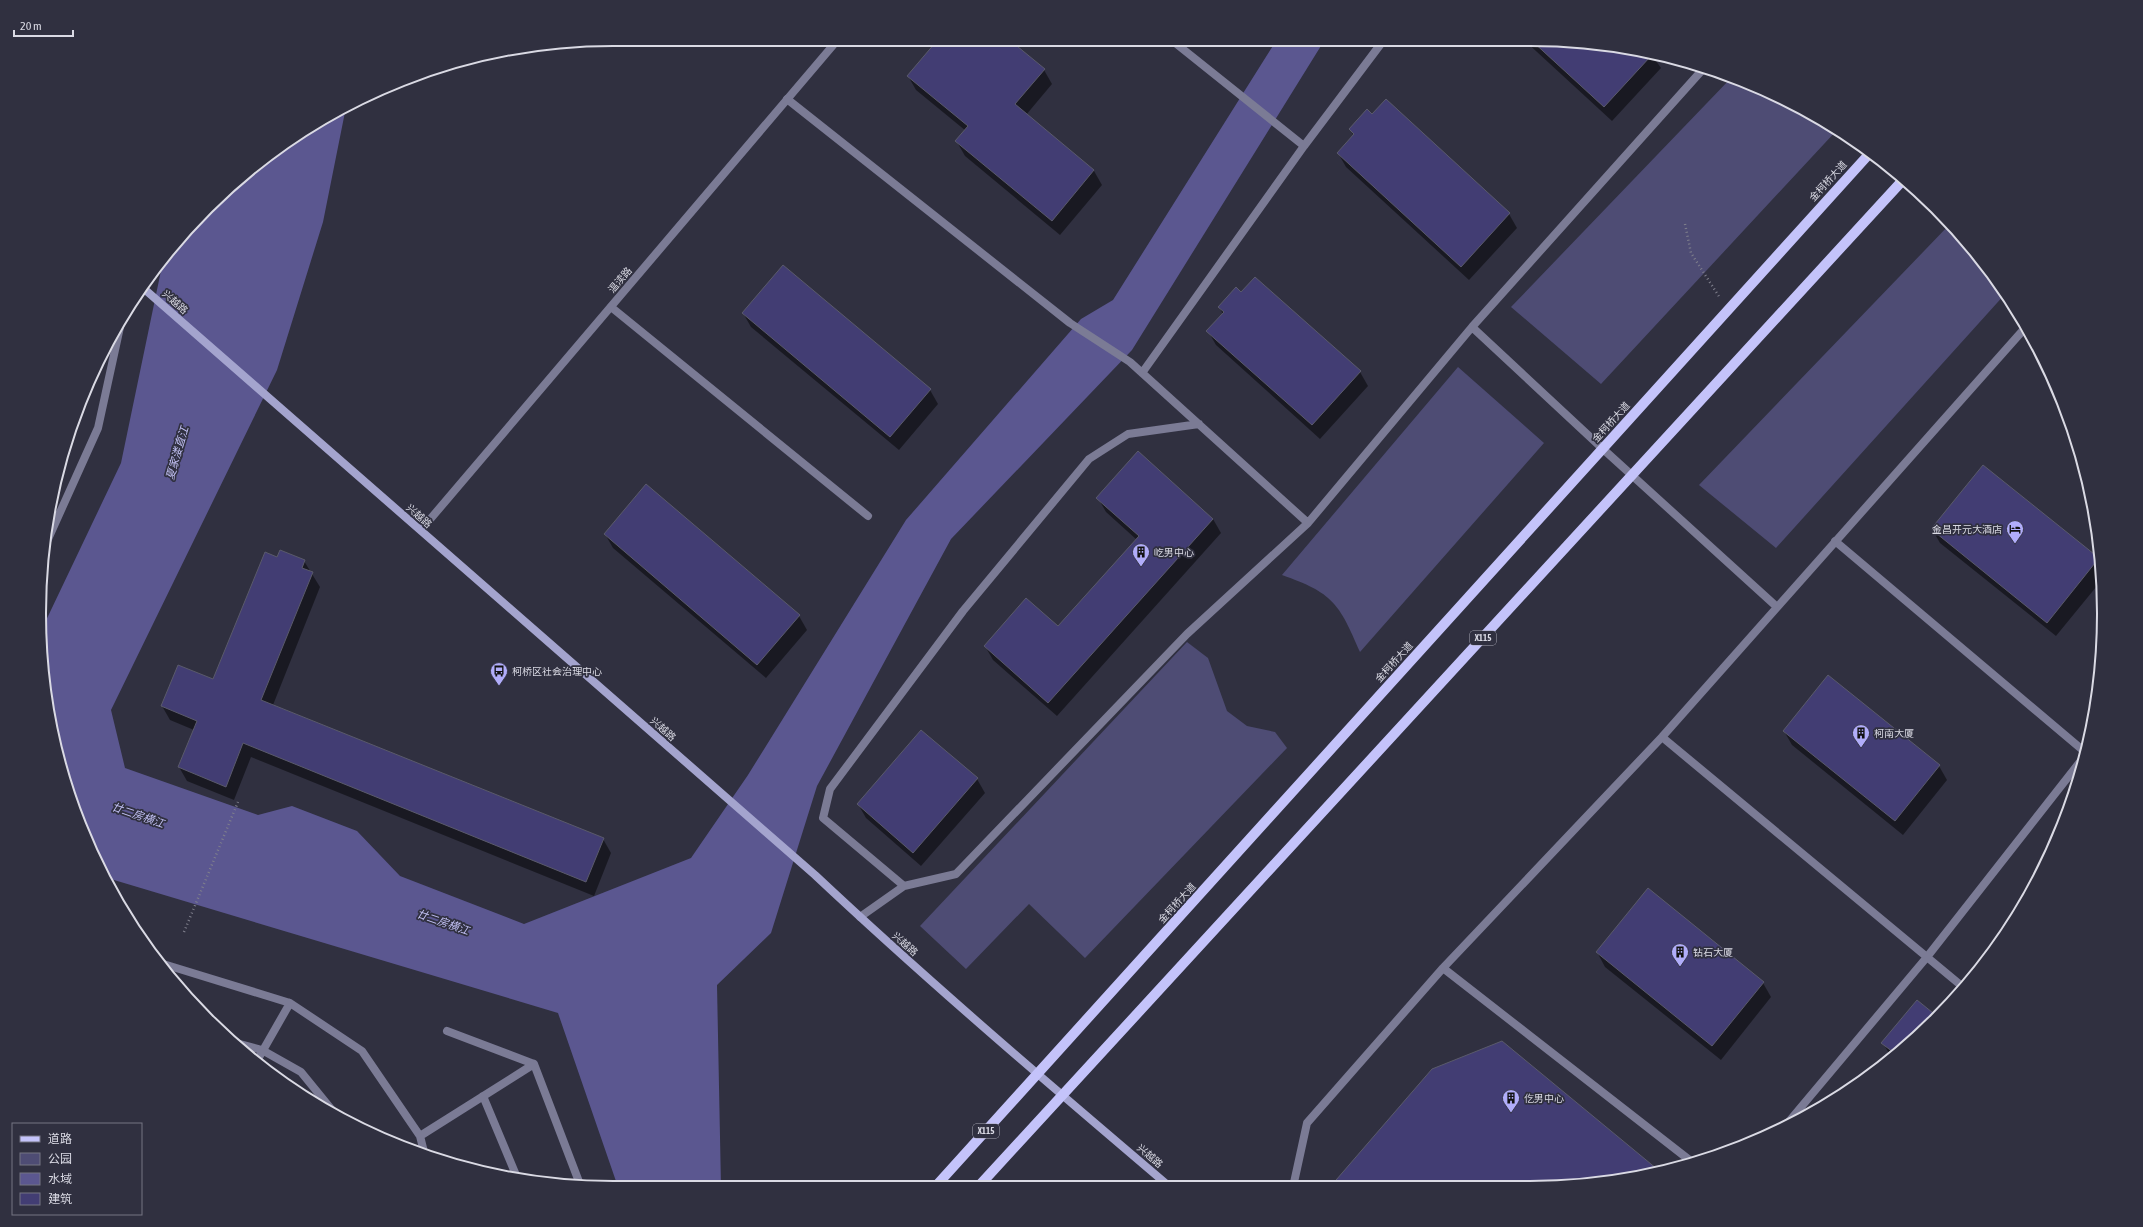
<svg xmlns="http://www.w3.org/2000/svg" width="2143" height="1227" viewBox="0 0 2143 1227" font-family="'Asap Condensed','Noto Sans SC',sans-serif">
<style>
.green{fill:#4e4c74}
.water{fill:#5b5790}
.shadow{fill:#0007}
.building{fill:#423d73;stroke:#5a5a6b}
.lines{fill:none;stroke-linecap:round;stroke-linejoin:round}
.path{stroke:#7f7f8c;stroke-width:2.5;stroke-dasharray:1 3;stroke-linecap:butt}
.lane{stroke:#7b7b95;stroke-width:8}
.street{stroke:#7b7b95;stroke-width:8}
.secondary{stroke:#a4a4ce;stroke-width:8}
.primary{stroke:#c4c3fa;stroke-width:10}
.labels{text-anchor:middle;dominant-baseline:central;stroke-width:3.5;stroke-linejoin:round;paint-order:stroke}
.shield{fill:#303040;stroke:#a7a7b3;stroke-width:1}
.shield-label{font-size:9px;font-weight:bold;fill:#dadae4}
.street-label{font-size:10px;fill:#dadae4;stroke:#303040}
.poi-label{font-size:10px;fill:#dadae4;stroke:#303040;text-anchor:start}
.water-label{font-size:11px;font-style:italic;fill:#c2c1f4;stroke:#303040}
.rim{fill:none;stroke:#dadae4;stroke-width:2}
</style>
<rect width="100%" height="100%" fill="#303040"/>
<path class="green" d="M1731 78 1837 130 1601 384 1511 307Z
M1950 224 2006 293 1776 548 1699 485Z
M1458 367 1544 443 1360 652C1339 603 1333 593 1282 575Z
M1187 642 1208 658 1227 711 1247 726 1275 732 1287 748 1085 958 1029 904 966 969 920 926Z"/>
<path class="water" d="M1276 41H1324L1132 350 951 539 817 786 771 933 717 985 721 1187H618L558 1013 104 877 83 833 50 726 40 651 41 631 121 463 163 261 207 207 264 158 346 107 323 222 277 370 111 710 125 768 258 815 292 806 357 831 400 876 524 924 691 858 748 775 906 520 1081 319 1113 300Z"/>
<path class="shadow" d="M1524 40H1567L1654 58 1661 68 1612 121Z
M1011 42 1044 70 1052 84 1026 115 1094 171 1102 185 1060 235 965 156 957 142 966 131 916 90 908 76 936 43Z
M1350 129 1509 214 1517 228 1469 280 1346 167 1338 153 1354 136Z
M1241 293 1360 372 1368 386 1320 439 1216 345 1208 331 1223 314 1219 307Z
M743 313 930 390 938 404 899 450 751 327Z
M1983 466 2099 560 2101 581 2056 636 1940 543 1932 529Z
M1098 498 1213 519 1221 533 1057 716 993 660 985 646 1058 628 1137 540 1106 512Z
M605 534 799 616 807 630 766 678 613 548Z
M277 558 304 561 320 587 273 705 603 839 611 853 594 896 251 757 234 800 187 781 179 767 194 730 170 720 162 706 214 681Z
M1828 677 1939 766 1947 780 1903 835 1792 745 1784 731Z
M977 779 985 793 921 866 866 818 858 804Z
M1597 952 1763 983 1771 997 1721 1060 1605 967Z
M1917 1001 1937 1018 1890 1055 1883 1043Z"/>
<path class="building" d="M1531 40H1567L1650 57 1604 107Z
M1012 42 1045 69 1015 104 1094 170 1052 221 955 141 968 126 907 76 935 43Z
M1386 99 1510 213 1461 267 1337 153 1354 134 1349 129 1367 109 1372 114Z
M783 265 931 389 890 437 742 313Z
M1255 277 1361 371 1312 425 1206 331 1224 312 1218 307 1236 287 1241 292Z
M1138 451 1213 519 1048 703 984 646 1026 598 1058 626 1139 536 1096 498Z
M1983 465 2099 558 2047 623 1931 529Z
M646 484 800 615 757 665 604 534Z
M280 550 305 560 302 568 313 572 261 700 604 838 586 882 243 743 226 787 178 767 197 721 161 706 178 665 213 679 265 552 277 557Z
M1828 675 1940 765 1895 821 1783 731Z
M921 730 978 778 913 853 857 804Z
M1648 888 1764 982 1712 1046 1596 952Z
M1917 1000 1938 1017 1893 1052 1881 1043Z
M1502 1041 1657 1169 1567 1187H1330L1432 1069Z"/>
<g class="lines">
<path class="path" d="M1685 224 1691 253 1720 298
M184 932 238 802"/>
<path class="lane" d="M1174 42 1304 146
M787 99 1070 323 1130 362 1308 523
M611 307 868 516
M1472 327 1603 449 1777 607
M1142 373 1304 146 1383 41
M1835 541 2085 752
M1662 737 1963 987
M904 886 823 818 830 789 963 611 1089 459 1128 434 1199 424
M860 917 904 886 956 874 1187 634 1308 523 1472 327 1704 68
M160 963 290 1003 362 1051 420 1136 425 1156
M1443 968 1692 1162
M447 1031 534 1064 581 1187
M240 1044 262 1050 301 1072 332 1110
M258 1059 290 1003
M483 1096 516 1175
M1786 1125 1927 957 2083 758
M420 1136 534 1064
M1293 1187 1307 1123 1443 968 1662 737 2025 328"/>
<path class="street" d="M421 530 835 43
M44 548 98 428 122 318"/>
<path class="secondary" d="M142 287 815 875C930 983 1050 1085 1170 1187"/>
<path class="primary" d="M935 1187 1870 153
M978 1187 1903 180"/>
</g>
<defs>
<g id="hotel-pin" transform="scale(0.9)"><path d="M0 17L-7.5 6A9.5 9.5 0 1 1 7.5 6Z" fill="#b1adfa" stroke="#303040"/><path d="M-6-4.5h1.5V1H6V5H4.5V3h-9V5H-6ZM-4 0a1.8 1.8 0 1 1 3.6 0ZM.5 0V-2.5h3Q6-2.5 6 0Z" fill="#111"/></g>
<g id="building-pin" transform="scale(0.9)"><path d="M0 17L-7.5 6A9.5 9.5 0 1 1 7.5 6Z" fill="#b1adfa" stroke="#303040"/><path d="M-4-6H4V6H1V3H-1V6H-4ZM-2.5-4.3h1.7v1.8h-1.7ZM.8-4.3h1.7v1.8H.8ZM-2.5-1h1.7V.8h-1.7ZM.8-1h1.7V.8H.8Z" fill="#111"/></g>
<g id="bus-pin" transform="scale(0.9)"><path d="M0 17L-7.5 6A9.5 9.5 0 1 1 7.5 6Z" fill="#b1adfa" stroke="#303040"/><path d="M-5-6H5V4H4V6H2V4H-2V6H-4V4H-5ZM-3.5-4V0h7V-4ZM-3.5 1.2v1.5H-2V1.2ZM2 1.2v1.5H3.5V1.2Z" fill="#111"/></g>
</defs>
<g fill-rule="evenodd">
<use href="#hotel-pin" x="2015" y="529"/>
<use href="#building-pin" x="1141" y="552"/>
<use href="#bus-pin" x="499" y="671"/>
<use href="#building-pin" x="1861" y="733"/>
<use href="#building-pin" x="1680" y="952"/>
<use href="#building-pin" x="1511" y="1098"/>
</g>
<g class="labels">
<g class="shield">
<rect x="1470" y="631" width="26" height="14" rx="3"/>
<rect x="973" y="1124" width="26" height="14" rx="3"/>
</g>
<g class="shield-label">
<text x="1483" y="638">X115</text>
<text x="986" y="1131">X115</text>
</g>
<g class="street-label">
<text transform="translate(1828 181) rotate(-48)">金柯桥大道</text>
<text transform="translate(620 280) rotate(-50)">温渎路</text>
<text transform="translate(175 302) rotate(41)">兴越路</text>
<text transform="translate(1611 422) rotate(-48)">金柯桥大道</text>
<text transform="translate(419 516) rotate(41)">兴越路</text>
<text transform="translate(1394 662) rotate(-48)">金柯桥大道</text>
<text transform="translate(663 729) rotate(41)">兴越路</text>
<text transform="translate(1177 903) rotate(-48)">金柯桥大道</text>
<text transform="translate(905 944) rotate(41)">兴越路</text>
<text transform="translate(1150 1156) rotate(40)">兴越路</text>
</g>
<g class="poi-label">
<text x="2002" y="529" text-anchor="end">金昌开元大酒店</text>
<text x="1154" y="552">屹男中心</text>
<text x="512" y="671">柯桥区社会治理中心</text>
<text x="1874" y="733">柯南大厦</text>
<text x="1693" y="952">钻石大厦</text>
<text x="1524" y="1098">仡男中心</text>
</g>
<g class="water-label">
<text transform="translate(177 453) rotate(-74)">夏家溇直江</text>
<text transform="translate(138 815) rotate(19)">廿二房横江</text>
<text transform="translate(443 922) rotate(19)">廿二房横江</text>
</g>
</g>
<path d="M0 0H2143V1227H0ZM613 46H1530A567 567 0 0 1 2097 613V614A567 567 0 0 1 1530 1181H613A567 567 0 0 1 46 614V613A567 567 0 0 1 613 46Z" fill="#303040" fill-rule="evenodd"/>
<path class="rim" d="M613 46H1530A567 567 0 0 1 2097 613V614A567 567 0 0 1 1530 1181H613A567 567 0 0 1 46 614V613A567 567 0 0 1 613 46Z"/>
<rect x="12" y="1123" width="130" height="92" fill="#303040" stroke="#747482"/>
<rect x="20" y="1136" width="20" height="6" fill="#c4c3fa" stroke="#747482"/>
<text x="48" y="1143" font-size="12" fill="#dadae4">道路</text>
<rect x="20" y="1153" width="20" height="12" fill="#4e4c74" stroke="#747482"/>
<text x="48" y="1163" font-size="12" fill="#dadae4">公园</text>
<rect x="20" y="1173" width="20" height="12" fill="#5b5790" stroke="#747482"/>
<text x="48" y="1183" font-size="12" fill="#dadae4">水域</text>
<rect x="20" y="1193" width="20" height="12" fill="#423d73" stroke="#747482"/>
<text x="48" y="1203" font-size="12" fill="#dadae4">建筑</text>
<path d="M14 30v6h59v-6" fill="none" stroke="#dadae4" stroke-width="2"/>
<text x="20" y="30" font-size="12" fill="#dadae4" stroke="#303040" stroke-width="3" paint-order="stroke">20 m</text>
</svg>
